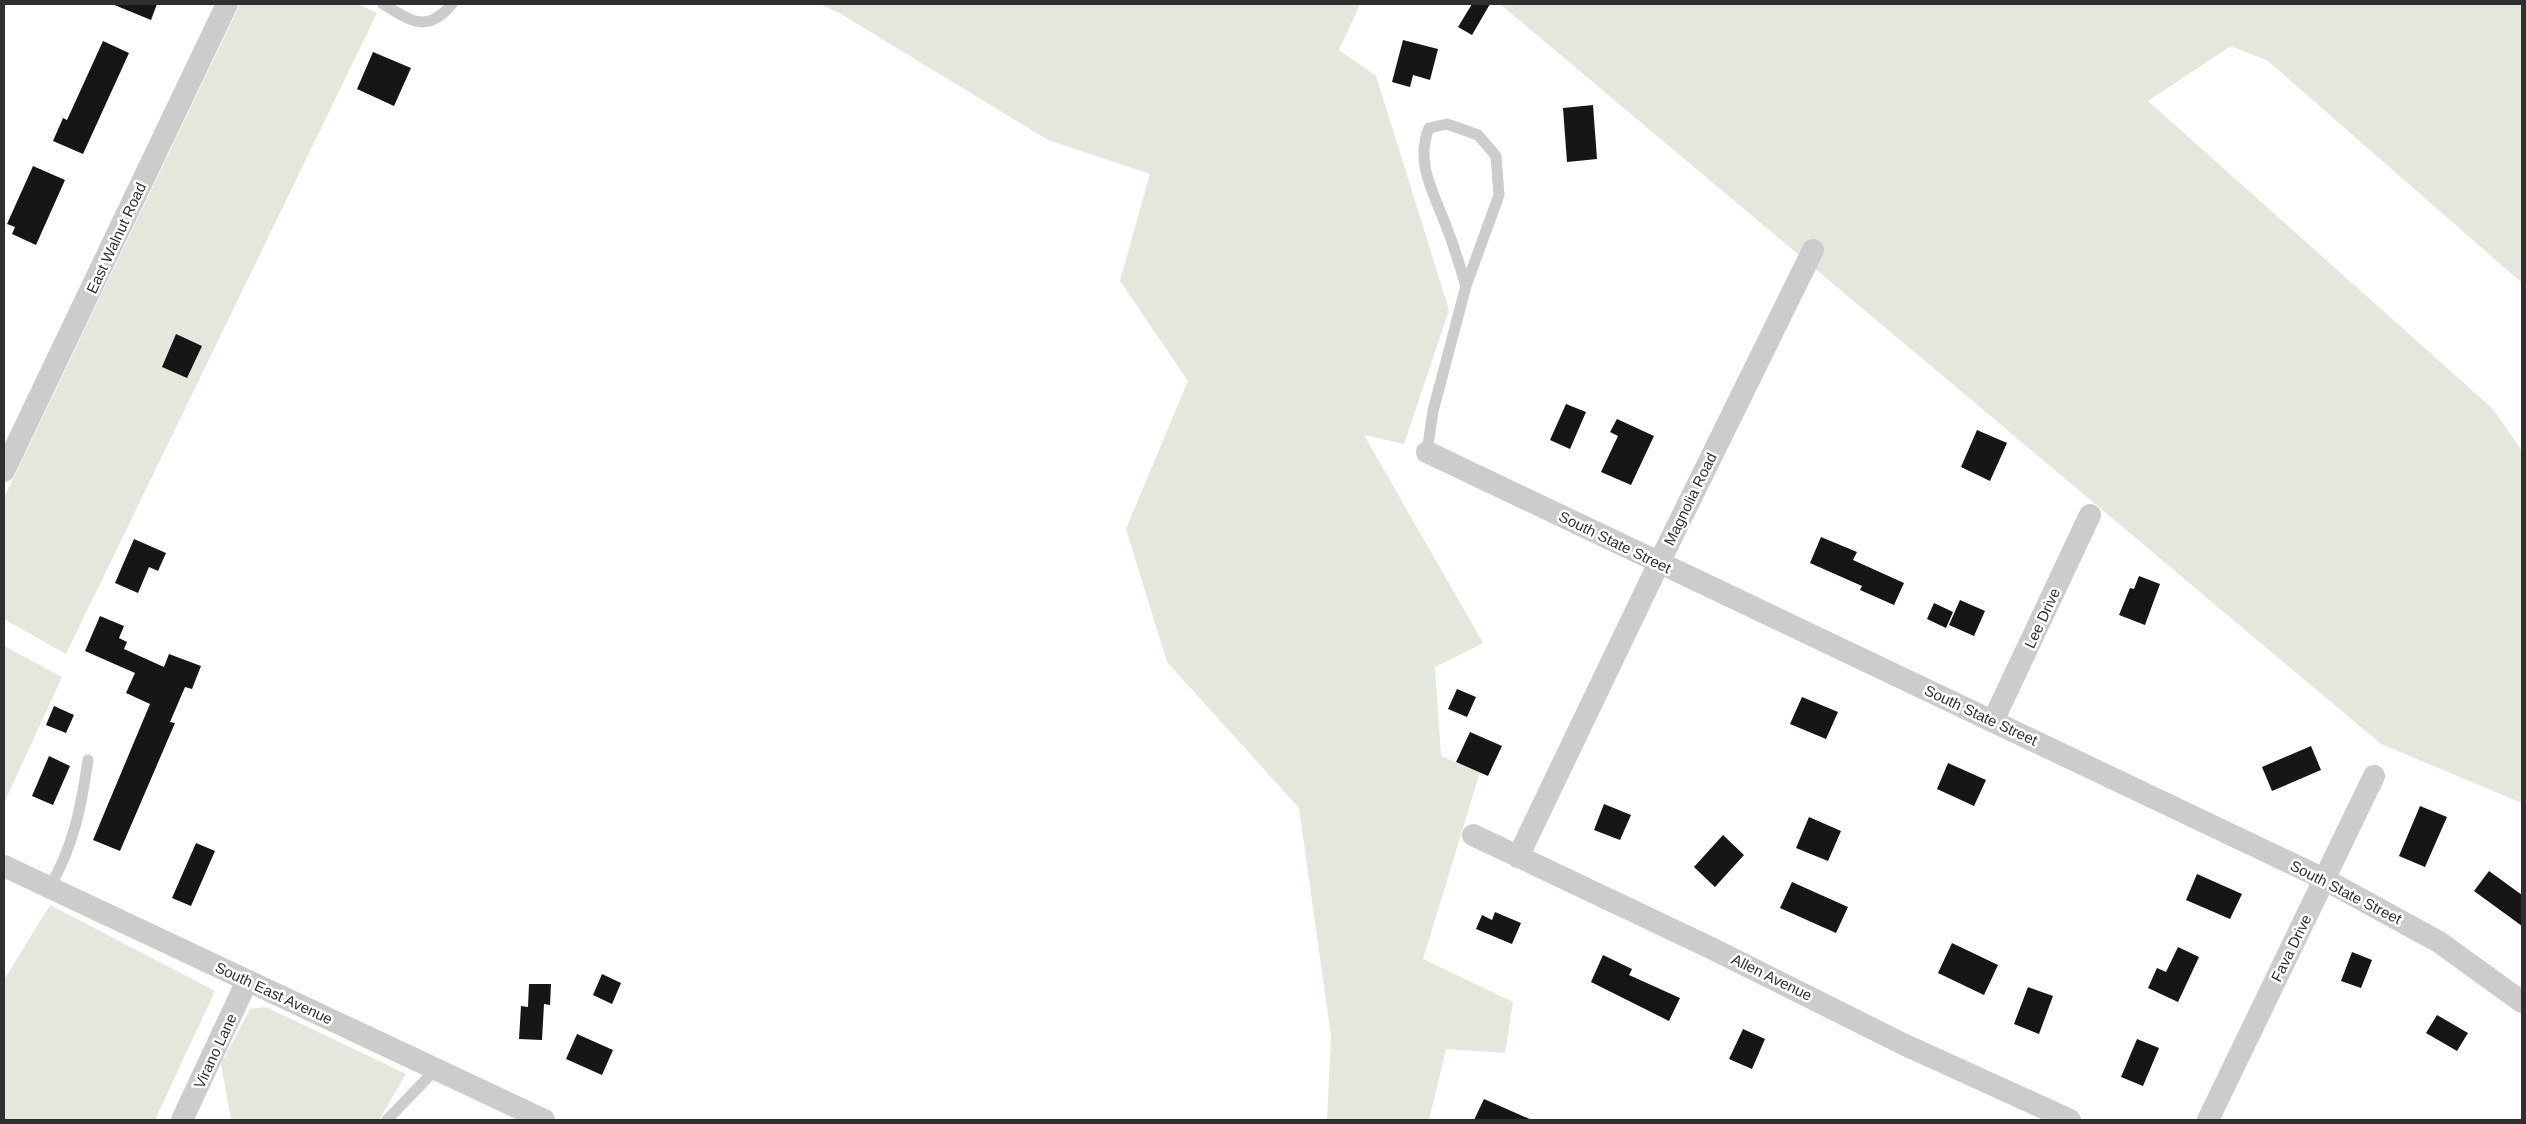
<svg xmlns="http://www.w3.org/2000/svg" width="2526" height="1124" viewBox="0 0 2526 1124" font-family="Arial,sans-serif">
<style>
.green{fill:#e4e8dc}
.building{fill:#161616}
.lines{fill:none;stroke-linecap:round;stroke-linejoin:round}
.lane{stroke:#ccc;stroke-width:11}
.street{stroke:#ccc;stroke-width:22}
.labels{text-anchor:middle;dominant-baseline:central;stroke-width:5;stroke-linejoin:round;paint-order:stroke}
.street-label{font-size:15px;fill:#2f2f2f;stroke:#fff}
</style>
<rect width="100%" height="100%" fill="#fff"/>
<path class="green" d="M240 4H358L377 13 66 654 4 619V498Z
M820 4H1360L1339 50 1376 76 1449 310 1404 444 1364 435 1483 643 1435 667 1441 756 1480 772 1423 959 1513 1002 1505 1053 1446 1049 1429 1120H1327L1331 1036 1299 808 1167 662 1126 529 1188 381 1120 281 1150 174 1048 140 841 14Z
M1500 4H2522V283L2268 61 2231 46 2148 101 2493 409 2522 451V803L2381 744Z
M4 646 62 677 4 803Z
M50 905 215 991 155 1120H4V980Z
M266 1007 406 1074 379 1120H231L221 1064 250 1009Z"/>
<path class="building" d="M112 4H157L151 20Z
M1472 4H1490L1472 35 1458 27Z
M1403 40 1438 49 1430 80 1413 75 1410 87 1392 82Z
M103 41 129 53 83 154 53 141 63 118 67 120Z
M373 52 411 68 394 106 357 89Z
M1593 105 1597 159 1567 162 1563 108Z
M33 166 65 180 36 245 12 234 15 227 7 224Z
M176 334 202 346 187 378 162 367Z
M1566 404 1586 412 1570 449 1550 440Z
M1617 419 1654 436 1631 485 1601 472 1618 436 1610 432Z
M1977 430 2007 443 1990 481 1961 467Z
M1821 537 1857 552 1853 560 1904 583 1894 605 1860 590 1862 586 1810 563Z
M134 539 166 553 158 571 149 567 138 593 115 583Z
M2139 576 2160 584 2145 625 2119 615 2130 588 2134 589Z
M1960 600 1985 611 1974 636 1949 625Z
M1934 603 1953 612 1946 628 1927 619Z
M100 616 124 626 119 638 127 642 124 649 164 667 169 654 201 666 192 689 185 687 170 722 175 723 120 851 93 840 150 704 126 693 135 673 85 651Z
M1457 689 1476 697 1467 717 1448 709Z
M1802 697 1838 712 1826 739 1790 724Z
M54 706 74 715 66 733 46 725Z
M1470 732 1502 746 1488 776 1456 762Z
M2311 746 2321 770 2272 791 2262 767Z
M49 756 70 766 53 805 32 796Z
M1948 763 1986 780 1974 806 1937 789Z
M1604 804 1631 815 1620 840 1594 830Z
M2420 806 2447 817 2425 867 2399 856Z
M1809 817 1841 831 1828 861 1796 848Z
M1723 835 1744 855 1715 887 1694 867Z
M196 843 215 851 191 906 172 898Z
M2489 871 2522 895V926L2474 891Z
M2197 874 2242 894 2230 919 2186 900Z
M1792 882 1848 907 1836 933 1780 908Z
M1495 912 1521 923 1512 944 1476 929 1482 915 1492 920Z
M1952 943 1998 965 1984 995 1938 973Z
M2178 947 2199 957 2178 1002 2148 988 2157 968 2166 972Z
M2352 952 2372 960 2361 988 2341 981Z
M1603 955 1632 969 1629 975 1680 998 1669 1021 1591 982Z
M602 974 621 983 612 1004 593 995Z
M529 984H551L550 1005 544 1004 542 1040 519 1039 521 1006 528 1007Z
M2028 987 2053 996 2039 1034 2014 1024Z
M2437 1015 2468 1033 2457 1051 2426 1033Z
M1743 1029 1765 1039 1752 1069 1729 1059Z
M577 1034 613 1050 602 1075 566 1059Z
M2137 1039 2159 1048 2143 1086 2121 1077Z
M1484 1099 1532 1120H1474Z"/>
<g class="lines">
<path class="lane" d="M383 4C411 21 427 34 452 4
M1427 452 1433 411 1466 286 1499 195 1496 156 1478 135 1447 124 1429 128C1414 164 1436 197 1448 231 1455 249 1460 267 1466 286
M49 888C74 846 81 807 88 760
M387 1120 436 1069"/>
<path class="street" d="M1427 452 2324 879 2439 942 2522 1002
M4 471 227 4
M1993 721 2090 515
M1473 835 1713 949 1903 1044 2070 1120
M1518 857 1659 563 1813 250
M4 866 544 1120
M182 1120 247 981
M2208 1120 2374 776"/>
</g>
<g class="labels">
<g class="street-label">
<text transform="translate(116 238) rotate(-65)">East Walnut Road</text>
<text transform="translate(1690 499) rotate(-64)">Magnolia Road</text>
<text transform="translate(1615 542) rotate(26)">South State Street</text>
<text transform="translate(2042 618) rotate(-65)">Lee Drive</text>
<text transform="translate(1981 715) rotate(25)">South State Street</text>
<text transform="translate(2346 892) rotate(27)">South State Street</text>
<text transform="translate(2291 948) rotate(-64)">Fava Drive</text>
<text transform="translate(1772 977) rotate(26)">Allen Avenue</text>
<text transform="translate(274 993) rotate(25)">South East Avenue</text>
<text transform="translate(215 1051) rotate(-65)">Virano Lane</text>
</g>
</g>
<rect width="2526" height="1124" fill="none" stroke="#2f2f2f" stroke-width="10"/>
</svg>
